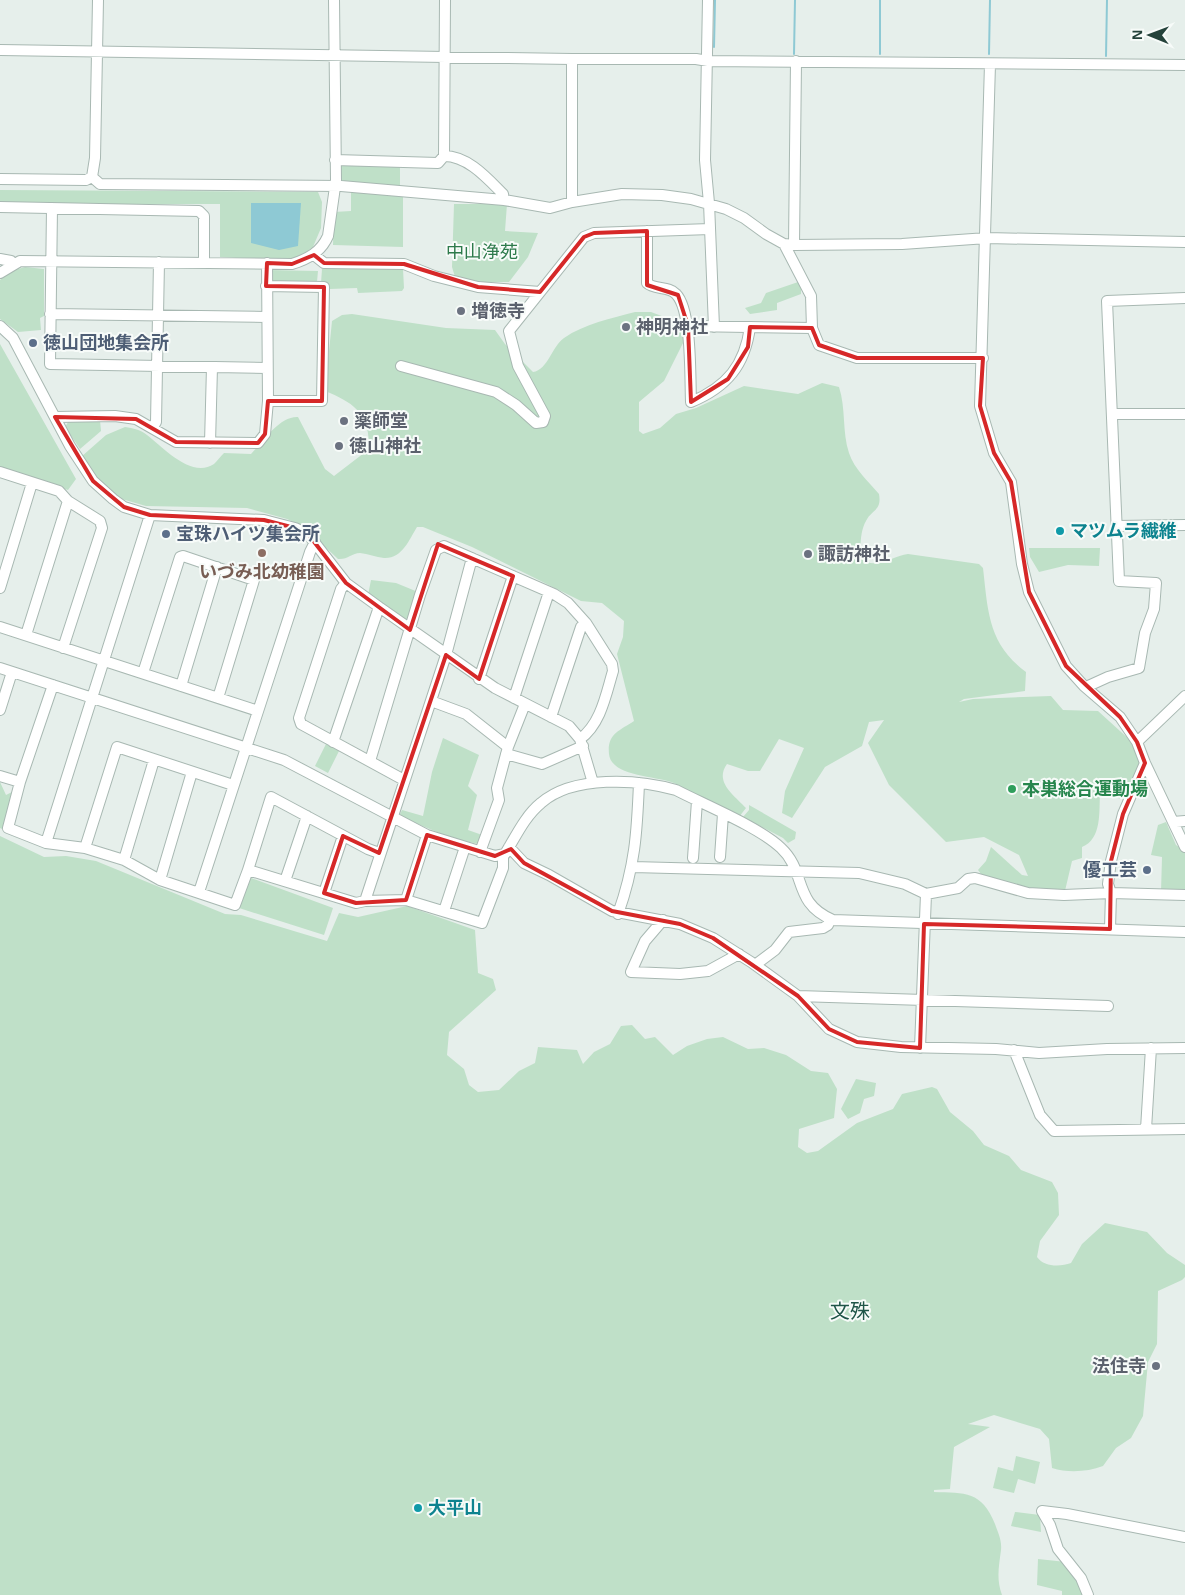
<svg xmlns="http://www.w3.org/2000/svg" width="1185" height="1595" viewBox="0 0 1185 1595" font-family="Helvetica,'Noto Sans JP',sans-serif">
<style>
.green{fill:#bfe0c8}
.water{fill:#8ec9d4}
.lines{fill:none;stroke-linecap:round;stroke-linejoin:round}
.stream{stroke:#8ec9d4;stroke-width:2}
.minor-casing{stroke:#a8b8b2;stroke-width:12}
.minor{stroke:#fff;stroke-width:10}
.marked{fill:none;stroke:#d62828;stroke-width:4;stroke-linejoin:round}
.worship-dot{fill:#6b7280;stroke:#f7fbf9;stroke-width:2}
.service-dot{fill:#5c6f8a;stroke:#f7fbf9;stroke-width:2}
.culture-dot{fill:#0f9aa8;stroke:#f7fbf9;stroke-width:2}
.education-dot{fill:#8d6e63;stroke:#f7fbf9;stroke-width:2}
.leisure-dot{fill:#2e9e5b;stroke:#f7fbf9;stroke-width:2}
.labels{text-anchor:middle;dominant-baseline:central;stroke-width:4;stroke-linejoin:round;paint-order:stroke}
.park-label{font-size:18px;fill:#2d7a4b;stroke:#f7fbf9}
.worship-label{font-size:18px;font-weight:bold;fill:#5b616d;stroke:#f7fbf9;text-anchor:start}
.service-label{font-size:18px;font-weight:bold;fill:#4e5e75;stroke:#f7fbf9;text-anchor:start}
.culture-label{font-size:18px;font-weight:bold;fill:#0d838f;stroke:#f7fbf9;text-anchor:start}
.education-label{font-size:18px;font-weight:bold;fill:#785e54;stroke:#f7fbf9}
.leisure-label{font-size:18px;font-weight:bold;fill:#27864d;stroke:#f7fbf9;text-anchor:start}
.quarter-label{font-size:20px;fill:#1f5548;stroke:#f7fbf9}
</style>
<rect width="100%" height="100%" fill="#e6efeb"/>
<path class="green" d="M343 164 400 165V186L340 182 339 165Z
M0 190 318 192 322 202 321 228 313 247 304 254 287 261 220 257V204H0Z
M351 190 403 193V247L333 245 334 212 351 211Z
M454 204H507L505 231 538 233 528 257 509 282H482L455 277 452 267Z
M25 267 44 269V316L40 318 41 330 18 332 0 319V280L11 271Z
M322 269H403L404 288 402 291 358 293 357 288 330 289 328 283H321Z
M268 270 318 271 317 282 268 281Z
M801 281V294L777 303V310L750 314 745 308 761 303 766 293Z
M635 312H651L667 318 681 327 684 332 683 343 664 381 639 402V431L643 434 660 428 676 414 696 408 744 386 798 394 822 383 839 387C846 408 842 432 849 453 854 469 869 482 879 494 882 511 872 509 866 521 860 531 860 548 861 559 875 570 893 556 908 554L979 564 983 568C988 611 988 644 1026 672L1025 691 964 699 959 702 973 699 1051 696 1063 710 1098 711 1131 741 1140 762 1125 800 1100 793C1099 812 1102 839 1082 847V858L1072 861 1064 895 986 881 978 870 986 861 991 847 1022 875 1028 876 1019 855 984 837 946 842 889 785 868 743 884 720 869 722 862 746 825 767 792 818 782 813 785 791 804 748 779 739 760 771H748L727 764C714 782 734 795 746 808L739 817C718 806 696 793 674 783 658 776 611 777 609 754 607 734 619 731 634 721L617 654 623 637 624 621 602 603 581 601 472 547 423 527H417C409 540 402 559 384 558 376 557 368 554 360 553 352 553 347 560 338 559L304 527 287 519 247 508 146 506 118 498 90 473 81 457 106 435 125 427C133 428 141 430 147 435 163 447 191 479 214 464 217 461 221 456 224 453L251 454C263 442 279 416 298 417L325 469 334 476 364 453 369 443C368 412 352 402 325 391L332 321 342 315 352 314 446 328 495 330 505 344 533 372C548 370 552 346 564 338 584 324 612 318 635 312Z
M0 344 76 479 68 490 0 468Z
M70 419 100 420 101 431 80 449 65 427Z
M1029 548H1100L1099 566 1068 565 1039 572 1030 557Z
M371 580 396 583 418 592 407 620H403L368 595Z
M443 738 479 755 468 786 477 795 468 830 485 836 483 845 451 838 399 816 402 810 423 816 432 772Z
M326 744 339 751 328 773 315 766Z
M0 782 6 795 14 791 2 829 0 828Z
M749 805 796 832 795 839 788 843 783 838 743 817 749 810Z
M1166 822 1176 845 1185 851V892H1161L1162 857 1151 855 1158 825Z
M0 836 44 857 66 856 96 861 225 914 241 915 327 941 339 913 358 917 407 906 475 930 478 973 493 979 496 990 449 1032 447 1055 464 1069 469 1085 478 1092 499 1090 519 1071 535 1063 538 1047 577 1050 583 1064 594 1052 610 1044 621 1026 632 1025 645 1039 655 1037 673 1055 687 1046 707 1039 723 1037 748 1049 764 1048 786 1055 811 1071 828 1073 837 1089 834 1118 799 1129 798 1147 807 1153 818 1151 857 1123 893 1109 902 1094 932 1087 937 1089 950 1112 973 1131 984 1145 1009 1156 1021 1170 1052 1182 1058 1193 1059 1215 1040 1241 1037 1257C1044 1267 1060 1267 1071 1263L1082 1244 1105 1223 1147 1232 1167 1253 1185 1265V1277L1182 1280 1158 1291 1157 1344 1148 1362 1143 1416 1131 1438 1116 1448 1103 1466C1087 1472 1068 1473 1052 1468L1049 1439 1040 1429 994 1415 968 1424 990 1427 954 1447 950 1489 934 1490V1492C965 1493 982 1491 995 1524 998 1533 1002 1540 1001 1550 999 1566 996 1579 1002 1595H0Z
M251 878 333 908 324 935 239 908Z
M856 1079 876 1083 874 1096 864 1099 860 1113 848 1119 841 1109Z
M1016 1456 1040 1462 1035 1484 1018 1479 1014 1493 993 1488 998 1467 1013 1471Z
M1015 1512 1040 1515 1041 1532 1011 1526Z
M1038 1559 1066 1562 1086 1595H1062V1591L1037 1585Z"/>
<path class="water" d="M251 203H301L298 246 279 250 251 243Z"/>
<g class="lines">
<path class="stream" d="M714 47 715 0
M794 54 795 0
M880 54V0
M989 54 990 0
M1106 56 1107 0"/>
<g class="minor-casing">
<path id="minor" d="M708 0 705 160 709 203 714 327
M0 50 572 59H696L708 61 1185 65
M990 64 980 406 994 453 1011 482 1022 564 1029 592 1066 666 1084 686 1120 717 1137 742 1145 763 1185 847
M444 156 445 0
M335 160 438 163 444 156C468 156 487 178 503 194L504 200
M92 177 100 184 341 186 504 200 550 208 572 202 622 194 662 195 691 199 726 209 744 218 766 234 784 244 794 245 902 244 987 238 1185 242
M0 179 86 180 92 177 95 158 98 0
M572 202V59
M0 207 199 211 204 216V262
M52 208 50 364 267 368
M647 231V283C654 290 669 286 676 294 692 310 690 378 691 402 727 387 745 365 750 327
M784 244 811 296 812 328 819 345 857 358H983
M794 245 796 61
M314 255 324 263 404 264 434 276 478 287 540 292
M0 259 11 261 13 264
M0 273 20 261 292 264C308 259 321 252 328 236L336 180 334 0
M266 286 324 287 322 401H268
M50 314 266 317
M0 326 13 338 70 446 93 481 113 499 124 507 150 515 264 520 295 528 308 534 346 583 379 607 495 688 569 726 580 739 593 783
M688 326 812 328
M401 366 496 392 516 405 536 423 543 422 545 416 518 366 509 331 584 237 594 233 710 229
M1112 414H1185
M55 417 115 416 136 419 176 442 258 443 265 434 268 401 267 263
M153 427 156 422 159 262
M210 443 212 367
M0 472 59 491 68 501 26 635
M1117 526 1185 525
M346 583 341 589 299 718 301 724 404 780
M0 588 32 483
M0 627 258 711
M63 648 102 528 100 521 68 501
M0 668 284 760 427 835 495 856 505 854C516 836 525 816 541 803 573 775 638 779 676 790 705 805 759 827 781 848 807 872 792 903 833 920L1185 932
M143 673 180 557 183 556 254 580 218 698
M479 679 513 576
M53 685 20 782 8 828 46 843 85 848 124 860 160 880 235 905 248 870 356 903 365 901 446 655 472 558
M181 686 217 567
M1086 687 1108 677 1139 668 1145 633 1154 609 1156 583 1119 581 1107 301 1185 298
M514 698 549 592
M431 701 466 714 508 747
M0 710 12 672
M580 739C601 724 606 694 613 671L612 664 586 623
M333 742 379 607
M1137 742 1185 696
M506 754 542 764 583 746
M370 761 420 595 436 550 444 546 554 594 568 603 586 623 581 627 551 717
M0 776 20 782
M1173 822 1185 821
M46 843 150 515
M509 847 524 863 549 875 612 911 680 924 713 938 751 962 798 996 829 1029 857 1042 901 1047 996 1049 1039 1053 1107 1049 1185 1048
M85 848 117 747 233 785
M480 852 499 800 497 788 508 747 525 704
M720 857 723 814
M693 858 697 801
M124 860 154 760
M633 867 859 873 905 884 926 894 958 888 968 879 975 878 1028 893 1064 895 1111 893 1185 895
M248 870 271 797 368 849 379 853
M160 880 192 772
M285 881 307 816
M199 892 310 552 315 542
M324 893 343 836
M406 900 427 835
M365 901 406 900 482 923 503 868V855
M444 911 465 847
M618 914C635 866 637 833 639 783
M663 920 645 941 631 972 680 974 708 971 739 954
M1110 929 1111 893 1108 884 1111 861 1123 814 1145 763
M755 965 775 950 789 932 823 928 828 925 830 919
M798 996 1108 1006
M920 1048 926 894
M1014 1050 1040 1115 1054 1131 1185 1129
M1146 1129 1151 1048
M1088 1595 1081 1578 1058 1549 1050 1525 1042 1511 1067 1514 1185 1537"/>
</g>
<use href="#minor" class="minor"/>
</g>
<path class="marked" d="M647 231V285L678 295 688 326 691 402 728 379 748 347 750 327 812 328 819 345 857 358H983L980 406 994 453 1011 482 1029 592 1066 666 1120 717 1137 742 1145 763 1123 814 1111 861 1110 929 924 924 920 1048 857 1042 829 1029 798 996 713 938 680 924 612 911 524 863 511 849 495 856 427 835 406 900 356 903 324 893 343 836 379 853 446 655 479 679 513 576 438 544 410 630 346 583 308 534 295 528 264 520 150 515 124 507 93 481 55 417 136 419 176 442 258 443 265 434 268 401H322L324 287 266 286 267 263 292 264 314 255 324 263 404 264 478 287 540 292 584 237 594 233Z"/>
<g class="worship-dot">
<circle cx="461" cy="311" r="5"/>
<circle cx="626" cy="327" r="5"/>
<circle cx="344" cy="421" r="5"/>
<circle cx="339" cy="446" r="5"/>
<circle cx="808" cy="554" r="5"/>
<circle cx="1156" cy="1366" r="5"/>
</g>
<g class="service-dot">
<circle cx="33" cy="343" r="5"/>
<circle cx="166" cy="534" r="5"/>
<circle cx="1147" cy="870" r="5"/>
</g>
<g class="culture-dot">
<circle cx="1060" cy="531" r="5"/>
<circle cx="418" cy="1508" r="5"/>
</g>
<circle class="education-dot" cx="262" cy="553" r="5"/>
<circle class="leisure-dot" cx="1012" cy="789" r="5"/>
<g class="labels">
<g class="park-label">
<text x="482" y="252">中山浄苑</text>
</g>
<g class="worship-label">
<text x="471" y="311">増徳寺</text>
<text x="636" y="327">神明神社</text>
<text x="354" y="421">薬師堂</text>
<text x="349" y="446">徳山神社</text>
<text x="818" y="554">諏訪神社</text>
<text x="1146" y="1366" text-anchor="end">法住寺</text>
</g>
<g class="service-label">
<text x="43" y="343">徳山団地集会所</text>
<text x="176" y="534">宝珠ハイツ集会所</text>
<text x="1137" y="870" text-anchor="end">優工芸</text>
</g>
<g class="culture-label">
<text x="1070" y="531">マツムラ繊維</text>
<text x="428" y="1508">大平山</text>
</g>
<g class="education-label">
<text x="262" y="572">いづみ北幼稚園</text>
</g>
<g class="leisure-label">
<text x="1022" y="789">本巣総合運動場</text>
</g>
<g class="quarter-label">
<text x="850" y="1311">文殊</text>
</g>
</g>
<g transform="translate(1150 35) rotate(271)" stroke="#f7fbf9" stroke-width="4" paint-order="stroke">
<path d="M0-4L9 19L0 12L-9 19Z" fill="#24423a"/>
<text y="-8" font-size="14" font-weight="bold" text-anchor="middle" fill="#24423a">N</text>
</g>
</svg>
